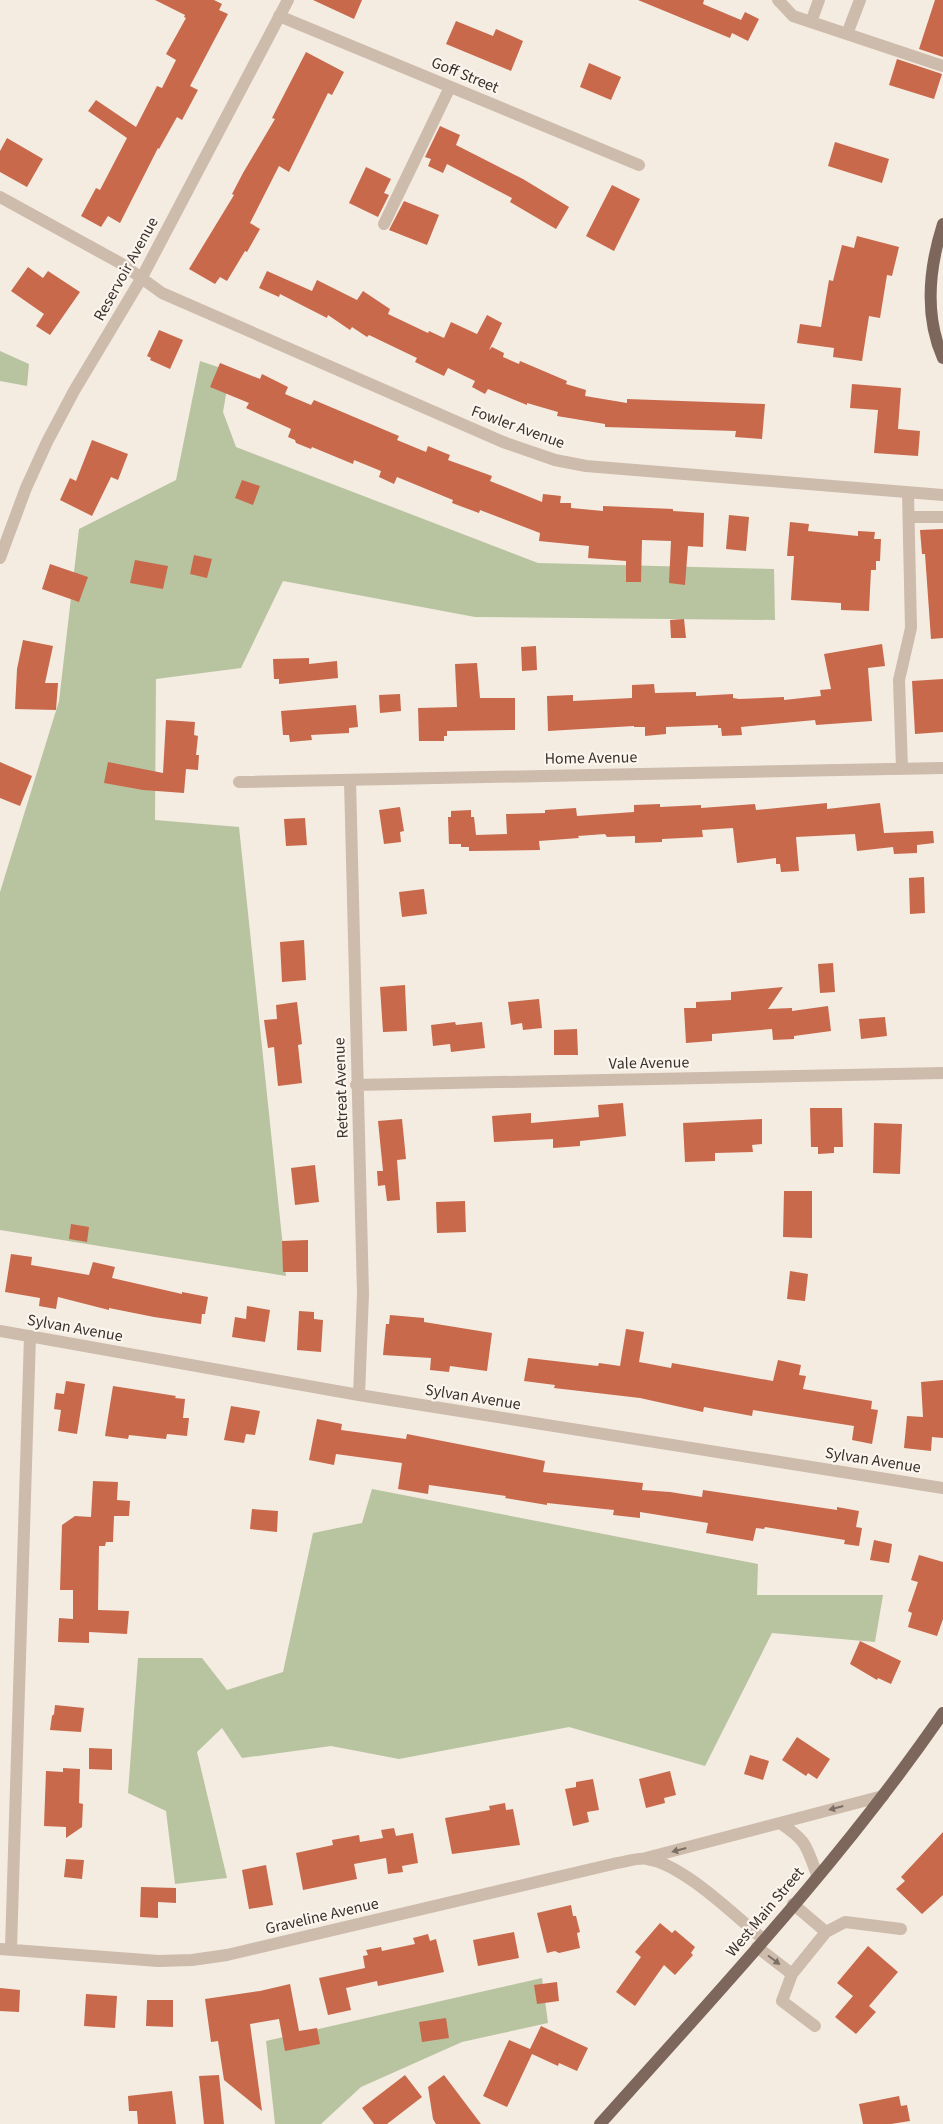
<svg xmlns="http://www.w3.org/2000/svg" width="943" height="2124" viewBox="0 0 943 2124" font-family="'Source Sans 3',sans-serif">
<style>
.green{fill:#b8c4a0}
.building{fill:#c8694b}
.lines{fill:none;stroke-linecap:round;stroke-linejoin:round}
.minor{stroke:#cdbbac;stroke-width:12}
.major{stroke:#7d675c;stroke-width:12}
.oneway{fill:#7d6f65}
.labels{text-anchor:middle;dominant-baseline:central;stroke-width:4.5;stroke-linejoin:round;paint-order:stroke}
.street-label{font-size:16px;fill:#3b302b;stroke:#fbf5ee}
</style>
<rect width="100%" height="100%" fill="#f4ebe1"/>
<path class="green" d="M0 351 29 364 27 386 0 381Z
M200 361 230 371 223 412 236 447 538 563 774 569 775 620 475 617 283 581 241 668 156 679 155 820 239 827 286 1276 0 1230V892L59 701 79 529 176 480Z
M372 1489 758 1564 757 1595H883L875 1642 772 1633 705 1766 569 1727 399 1759 331 1746 242 1758 222 1728 197 1752 227 1878 175 1884 166 1811 128 1793 138 1658H202L227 1690 283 1672 313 1533 362 1523Z
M542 1978 548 2023 462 2042 361 2087 321 2124H275L266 2041Z"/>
<path class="building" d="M155 0H214L222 4 219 10 228 14 190 86 198 90 182 120 177 117 159 149 158 148 120 223 108 216 101 227 81 216 96 188 100 190 127 138 88 111 96 100 136 127 157 86 162 88 176 60 166 54 186 18 184 17 185 15Z
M313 0H362L354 19Z
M638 0H704L703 4 741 20 745 12 759 19 748 41 732 33 730 38Z
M935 0H943V57L919 49Z
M456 21 493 36 496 29 523 41 511 71 446 44Z
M306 52 344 72 332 95 328 93 289 172 279 166 250 223 260 229 247 252 245 251 227 281 220 277 215 284 189 269 234 195 232 194 243 173 275 119 272 118Z
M897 59 942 74 934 99 889 85Z
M589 63 621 77 611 100 580 87Z
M440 126 460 135 456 145 523 179 569 207 556 229 510 202 512 198 447 164 443 173 428 166 431 159 425 157Z
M7 138 43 159 27 187 0 172V151Z
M835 142 889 159 882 183 828 166Z
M366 167 391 179 384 193 389 195 378 217 349 203Z
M612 185 640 199 614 251 586 236Z
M404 201 439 215 427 245 389 230Z
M857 236 899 247 892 276 887 275 880 318 869 316 862 361 833 357 834 348 797 343 800 324 821 327 829 280 833 281 842 245 854 248Z
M28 267 43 278 48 271 80 292 50 335 36 326 44 314 11 291Z
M267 271 312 291 317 280 357 300 363 291 390 309 388 314 428 333 429 331 444 338 451 322 477 334 487 315 502 323 489 350 492 347 504 353 503 357 519 364 520 361 567 381 566 384 586 390 585 396 627 403V399L765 404 762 439 735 437 736 431 605 427V424L557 416 558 412 527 403V405L488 389 485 394 472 387 475 381 448 368 444 376 415 362 417 358 369 335 367 337 352 327 350 330 328 315 327 318 280 294 279 297 259 288Z
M159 330 183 340 170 369 150 360 151 358 147 356Z
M220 363 260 379 262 374 288 387 285 394 311 405 314 400 399 436 397 440 426 452 428 446 450 455 448 460 492 476 490 481 542 502 543 494 561 496 560 503H571V508L603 511V506L673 509V511L704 513 703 547 688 546 685 585 669 583 671 541 642 540 641 582H626V561L588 558 589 546 539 541 540 533 480 510 479 513 452 503 453 500 397 477 394 484 379 477 381 471 354 460 353 464 312 447 311 449 296 443 295 440 288 437 291 429 246 408 249 403 210 387Z
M852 384 901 388 898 429 920 431 918 456 874 453 878 410 850 408Z
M92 440 128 454 118 480 111 477 92 516 60 500 70 478 76 481Z
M242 480 260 486 253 505 235 498Z
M729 515 749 517 746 551 726 549Z
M790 522 809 524 808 531 858 536V531L875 532 874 539H881L880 561H876V570H871L869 611 841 610V603L791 600 794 556H787Z
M943 529V638L931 639 925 554H922L920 530Z
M194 555 212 559 207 578 190 574Z
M135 560 168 566 163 589 130 583Z
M50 564 88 577 79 602 42 589Z
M684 619 686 638H671L670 620Z
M23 640 53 646 45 683H58L56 710 15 709 17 669Z
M882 644 885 666 868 668 872 721 816 725 815 720 741 727 742 735 722 736 721 728H718V725L666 727V734L645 736V727H634V726L548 731 547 696 573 695V701L632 698V685L654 684 655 693 696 692V696L733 694V698L739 699 784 697V700L821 696 820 690 831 689 824 654Z
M536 646 537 670 522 671 521 647Z
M309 658V664L337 661 338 678 279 684V679H274L273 659Z
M477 663 480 698H515V730L447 731V736H444V741H419L418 708 457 707 455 664Z
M943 679V732L915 734 912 681Z
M400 694 401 711 380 713 379 695Z
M356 705 358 727 349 728V733L311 735 312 740 290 742 289 735H283L281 711Z
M166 720 195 722 194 735 198 736 196 755H199L198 770 186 769 184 793 143 790 104 783 108 762 163 773Z
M0 762 32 776 20 806 0 798Z
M827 803V809L880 803 884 833 933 831 934 843 917 845V853L894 854 893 847 857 851 855 834 796 837 799 871 781 872 780 864H776V858L737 863 733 828 702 830 703 837 662 839V842L635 843V836L607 837 605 834 578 836 579 838 539 841 540 850 469 851V847H461V844H449L448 817H451V811L471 810V817H474L476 835 507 834 506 814 545 813V810L576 808 577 816 634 812V805L660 804V807L701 805V808L755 804 756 810Z
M400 807 404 831 400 832 401 842 384 844 379 810Z
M305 818 307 845 286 846 284 819Z
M924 877 925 913 910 914 909 878Z
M424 889 427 914 402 917 399 892Z
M304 940 306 980 282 982 280 942Z
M833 963 835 992 820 993 818 964Z
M405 985 407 1031 383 1032 380 987Z
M783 987 768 1009 792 1008V1011L828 1006 831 1031 794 1036V1039L773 1040 772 1029 712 1034V1041L686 1043 684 1008H696V1002L731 1000V992Z
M539 999 542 1028 523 1030 522 1023 511 1025 508 1002Z
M297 1002 302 1044 298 1045 302 1083 278 1086 274 1047 268 1048 264 1020 277 1019 276 1005Z
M885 1017 887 1036 861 1039 859 1019Z
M455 1022 456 1025 482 1022 485 1048 451 1052 450 1044 433 1046 431 1025Z
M577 1029 578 1055H554V1030Z
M623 1103 626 1136 580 1141V1146L553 1148V1139L494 1142 492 1116 531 1113V1123L599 1117 598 1105Z
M810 1108H842L843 1147H834V1153L818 1154V1147H811Z
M402 1119 406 1159 397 1160 400 1200 387 1201 385 1185 378 1186 377 1171H383L378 1121Z
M762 1119V1144L752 1145 753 1152 715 1153V1161L685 1162 683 1123Z
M874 1123 902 1124 900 1174 873 1173Z
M315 1165 319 1202 295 1205 291 1168Z
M784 1191H812V1238L783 1237Z
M465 1201 466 1232 437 1233 436 1202Z
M71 1224 89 1227 87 1242 69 1239Z
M308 1240V1272H283L282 1241Z
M11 1254 32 1257 31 1265 89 1275 93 1262 115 1267 112 1278 182 1294V1292L208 1297 205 1314H202L201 1324 154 1317 109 1308V1310L58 1297 56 1309 39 1306 40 1298 5 1292Z
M790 1271 808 1274 805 1301 787 1299Z
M247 1306 270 1310 265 1342 232 1337 235 1317 246 1319Z
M299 1311 314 1312V1319L323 1320 321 1352 297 1350Z
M390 1315 424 1318V1322L492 1333 487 1371 450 1366 449 1372 430 1370 431 1358 383 1355 386 1324H389Z
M626 1329 644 1332 639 1362 671 1368 672 1363 773 1381 778 1360 801 1365 799 1375 806 1376 803 1389 872 1401 871 1409 878 1410 872 1444 852 1440 854 1426 753 1410 752 1416 704 1407 703 1412 640 1398 554 1388 555 1385 524 1381 528 1358 598 1366 599 1363 620 1366Z
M943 1380V1438L932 1437 931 1451 904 1448 907 1416 923 1417 921 1382Z
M66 1381 85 1384 77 1434 58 1431 61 1410 54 1409 56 1393 64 1394Z
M113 1386 176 1396 175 1398 185 1399 183 1418H189L187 1436 167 1434 166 1439 129 1435 128 1439 105 1436Z
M231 1406 260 1411 255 1435 246 1434 244 1443 224 1440Z
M317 1419 342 1424 341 1430 406 1439 407 1434 545 1461 543 1472 643 1483 642 1490 670 1492 702 1497 703 1490 837 1510V1507L859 1511 856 1527 862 1528 859 1546 844 1544 845 1540 765 1527 764 1529 756 1528 753 1541 706 1533 708 1523 640 1512V1518L613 1515 614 1510 547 1503V1505L505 1498 506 1496 429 1485 428 1494 398 1489 402 1463 336 1454 334 1465 309 1460Z
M93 1481 118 1482 117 1500 130 1501 129 1516H114L113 1542H106L105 1546H99L98 1610 129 1611 127 1634 89 1632V1643L58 1642 59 1618 73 1619V1590H60L62 1525 75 1516 91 1517Z
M252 1509 278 1511 277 1532 250 1529Z
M874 1540 892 1544 889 1563 870 1560Z
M919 1555 943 1562V1619L937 1636 908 1627 912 1613 908 1611 918 1582 911 1580Z
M860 1641 901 1661 891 1684 878 1678 877 1680 850 1664Z
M55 1705 84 1708 81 1732 50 1730 52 1716 54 1714Z
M797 1737 830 1759 817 1779 808 1773 806 1776 782 1760Z
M89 1748 112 1749V1770L89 1769Z
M750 1755 769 1761 763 1780 744 1774Z
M63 1768 80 1769 79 1803 83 1804 82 1827 66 1838V1827L44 1826 46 1771 63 1772Z
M670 1771 676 1795 664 1798 665 1803 646 1808 639 1779Z
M593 1779 599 1810 587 1812 589 1822 573 1826 565 1789 576 1787V1782Z
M505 1803 506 1810 513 1809 520 1845 452 1854 445 1818 490 1810 489 1806Z
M394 1828 396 1836 413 1833 418 1863 402 1866 403 1872 388 1874 386 1858 354 1864 357 1879 303 1890 296 1853 333 1845 332 1840 359 1835 360 1842 383 1838 381 1830Z
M943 1832V1895L922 1914 896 1889 905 1881 901 1877Z
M66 1859 84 1860 82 1879 64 1877Z
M266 1865 273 1905 249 1909 242 1870Z
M141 1887 176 1888V1903L158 1902V1918L140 1917Z
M571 1905 573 1916H576L580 1932 577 1933 580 1948 559 1953 555 1951 547 1953 537 1913Z
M660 1923 672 1933 675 1930 695 1947 691 1953 693 1955 675 1975 664 1965 635 2006 616 1992 641 1957 635 1952Z
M514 1932 519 1958 478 1966 473 1940Z
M428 1934 430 1941 436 1939 444 1972 378 1986 377 1981 346 1988 351 2010 328 2015 319 1978 365 1968 363 1956 368 1955 366 1950 381 1947 382 1951 415 1944 413 1938Z
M868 1946 898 1972 869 2006 876 2012 856 2034 835 2017 853 1996 837 1983Z
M557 1982 559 2001 537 2004 534 1985Z
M290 1984 299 2031 317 2028 320 2044 285 2051 279 2019 250 2024 262 2111 224 2080 218 2041 211 2042 205 1999 260 1991Z
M0 1988 20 1990 19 2012 0 2011Z
M86 1994 117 1996 115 2028 84 2026Z
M147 2000H173V2027L146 2026Z
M446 2018 449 2038 422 2042 419 2022Z
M541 2026 588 2048 577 2071 559 2063 558 2066 532 2054 507 2107 483 2096 509 2040 530 2049Z
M219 2075 224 2124H204L199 2076Z
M405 2075 422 2097 387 2124H374L362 2108Z
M444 2075 481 2124H436L433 2119 428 2087Z
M172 2091 176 2124H138L137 2111H129L128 2096Z
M899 2096 901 2106 907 2105 910 2121 891 2124H863L859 2104Z"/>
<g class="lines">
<path class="minor" d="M778 0 793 16 943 66
M279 16 639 165
M811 22 819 0
M847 34 860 0
M0 197 122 264 162 293 503 442 555 460 586 466 943 495
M384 224 450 87
M909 517H943
M0 558 26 488 47 442 74 391 141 279 288 0
M902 768 899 680 911 628 908 493
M350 780 363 1294 359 1395
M239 782 943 768
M356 1085 943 1073
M0 1331 359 1395 943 1488
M780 1823C807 1841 806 1845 817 1875
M646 1858 883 1796
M793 1904 826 1932
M757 1947 792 1974
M11 1948 30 1336
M0 1949 158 1961 192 1960 227 1955 617 1863C626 1862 638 1857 647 1859 683 1864 735 1916 763 1939
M815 2026 782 2001 792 1974 826 1932 845 1922 901 1929"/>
<path class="major" d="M943 224C929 268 924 315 943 358
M600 2124C719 1991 842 1860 943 1713"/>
</g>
<defs><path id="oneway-solid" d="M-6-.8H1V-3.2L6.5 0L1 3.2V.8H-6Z" transform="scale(1.25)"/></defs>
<g class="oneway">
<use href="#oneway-solid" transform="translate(836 1808) rotate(165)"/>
<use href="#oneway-solid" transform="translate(679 1850) rotate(165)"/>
<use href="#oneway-solid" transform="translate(774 1960) rotate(37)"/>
</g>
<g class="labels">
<g class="street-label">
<text transform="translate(465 75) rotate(22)">Goff Street</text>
<text transform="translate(126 269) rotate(-61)">Reservoir Avenue</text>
<text transform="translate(518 427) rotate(20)">Fowler Avenue</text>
<text transform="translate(591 758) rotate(-1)">Home Avenue</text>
<text transform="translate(649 1063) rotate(-1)">Vale Avenue</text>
<text transform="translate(341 1088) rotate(-92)">Retreat Avenue</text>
<text transform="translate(75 1328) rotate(10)">Sylvan Avenue</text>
<text transform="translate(473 1397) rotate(9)">Sylvan Avenue</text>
<text transform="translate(873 1460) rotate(9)">Sylvan Avenue</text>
<text transform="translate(765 1912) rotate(-50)">West Main Street</text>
<text transform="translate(322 1916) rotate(-13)">Graveline Avenue</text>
</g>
</g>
</svg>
